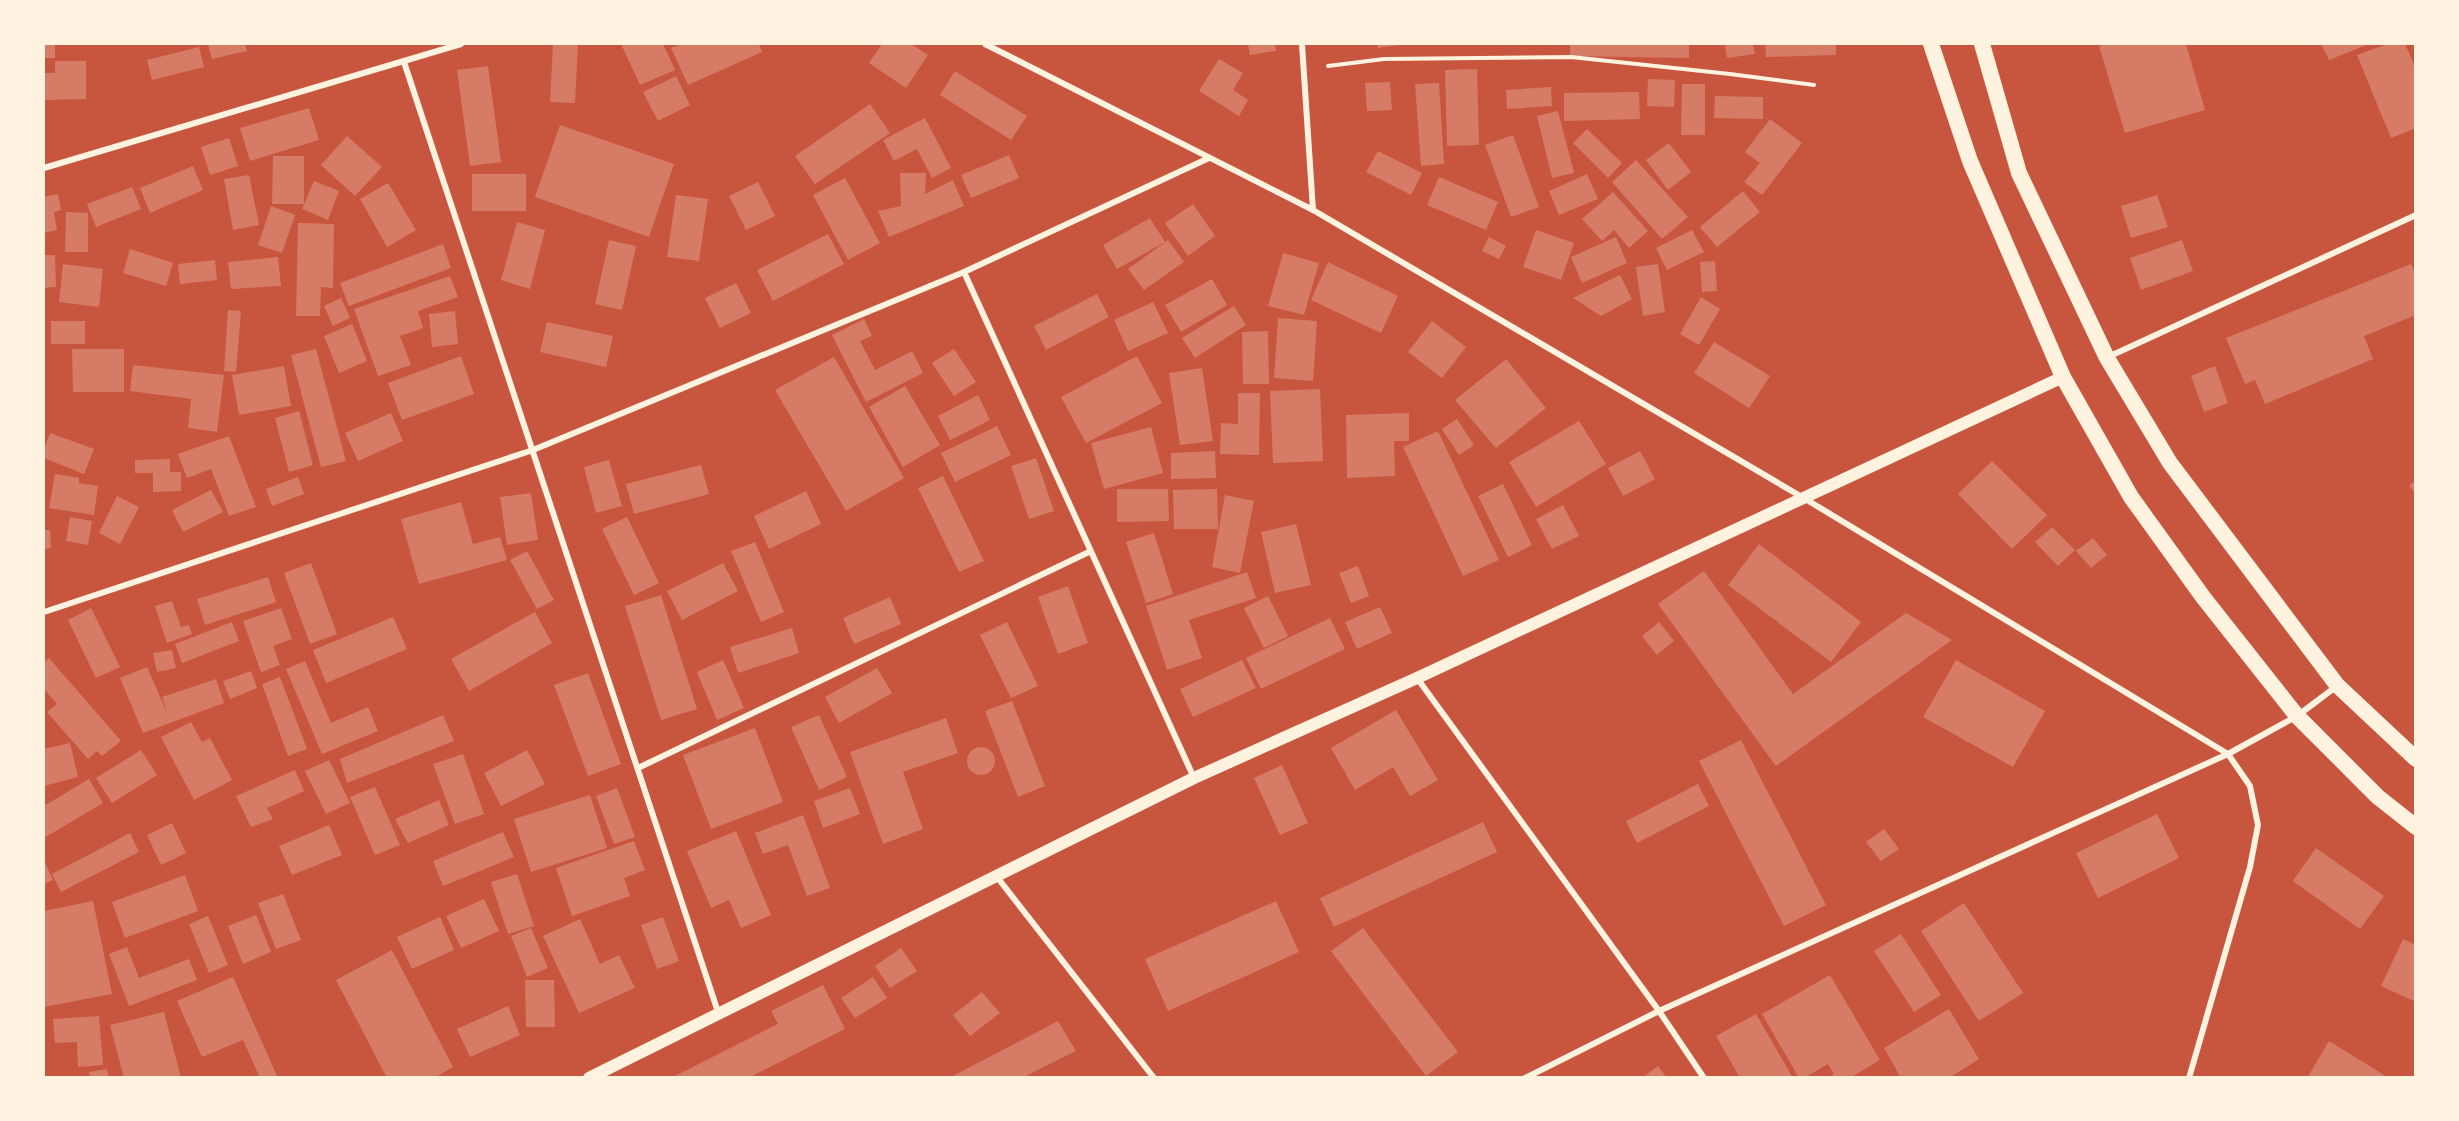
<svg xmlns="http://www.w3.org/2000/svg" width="2459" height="1121" viewBox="0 0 2459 1121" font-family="Merriweather,serif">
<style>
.building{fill:#d67c66}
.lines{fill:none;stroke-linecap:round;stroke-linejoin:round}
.path{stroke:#fff3e0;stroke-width:4}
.minor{stroke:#fff3e0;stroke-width:6}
.secondary{stroke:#fff3e0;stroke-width:12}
.trunk{stroke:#fff3e0;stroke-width:16}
</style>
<rect width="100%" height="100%" fill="#c8553d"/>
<path class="building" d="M44 44H55V58H44Z
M208 44H245L247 51 212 59Z
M553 44H578L575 103 550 102Z
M621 44H663L675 70 640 85Z
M682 44H759L762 52 688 85 671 48Z
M882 44H911L928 55 906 88 869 63Z
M1248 44H1275L1276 51 1250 55Z
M1377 44H1398V45L1378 48Z
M1570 44H1689V58L1570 56Z
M1725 44H1753L1755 54 1727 58Z
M1765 44H1836V55L1766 57Z
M2107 44H2186L2205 110 2125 133 2099 46Z
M2321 44H2369L2329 60Z
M2387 44H2405L2416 69V128L2391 138 2357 55Z
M199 47 204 67 152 80 147 60Z
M1219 59 1243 73 1233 90 1248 100 1239 116 1199 91Z
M55 61H86V99L44 100V73H55Z
M488 66 501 162 470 166 457 70Z
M1477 69 1479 145 1447 146 1445 70Z
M955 71 1027 116 1011 140 940 95Z
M676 76 690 105 658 121 643 92Z
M1648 79 1675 80 1674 107 1647 106Z
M1390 82 1392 110 1367 111 1365 83Z
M1439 83 1444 164 1421 166 1415 84Z
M1682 84H1705V135H1681Z
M1551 87 1552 106 1507 109 1506 90Z
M1639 92 1640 119 1564 121V93Z
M1715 96 1763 97V119L1714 118Z
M870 104 890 133 815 184 795 156Z
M309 108 319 140 250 161 240 128Z
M1558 111 1574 173 1552 178 1537 116Z
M925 118 951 168 932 178 917 149 894 161 883 140Z
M1770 119 1802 143 1762 195 1744 182 1760 163 1745 152Z
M560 125 674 164 649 237 535 197Z
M1587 129 1622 163 1608 178 1573 143Z
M1513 135 1539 207 1511 217 1485 145Z
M347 136 382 167 355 196 321 165Z
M229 138 238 166 210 175 201 147Z
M1669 143 1691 172 1668 190 1646 160Z
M1378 151 1422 173 1411 195 1366 172Z
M1009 155 1019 178 971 198 961 175Z
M273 156H304V204H272Z
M1636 160 1688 217 1662 239 1612 182Z
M193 166 203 190 150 213 140 188Z
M900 173H926L925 194 953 180 964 206 889 237 878 211 901 206Z
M472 174H526V211H472Z
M1587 174 1598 199 1559 215 1549 191Z
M249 175 259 225 233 230 224 179Z
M1439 177 1498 202 1486 230 1427 205Z
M845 178 880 243 848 260 813 195Z
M314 181 339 191 328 220 302 209Z
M758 182 775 216 746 230 729 196Z
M388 183 416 230 387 247 360 199Z
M132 187 141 209 96 227 87 204Z
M1743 191 1760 212 1717 247 1700 227Z
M1613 192 1648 231 1629 248 1614 230 1602 241 1582 219Z
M58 194 61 210 54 212 57 230 44 233V197Z
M676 195 708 199 699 261 667 257Z
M2157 195 2168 227 2131 238 2121 206Z
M1193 204 1215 236 1188 256 1165 223Z
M271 206 295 215 282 253 258 245Z
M66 212 88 213V252H65Z
M1150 218 1165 242 1117 269 1103 245Z
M517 222 545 230 530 289 501 280Z
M298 223 334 224 333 288 321 287 320 316H296Z
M1536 230 1574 243 1561 280 1523 267Z
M1692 230 1704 252 1667 270 1656 248Z
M828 234 844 264 773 301 757 270Z
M1489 237 1506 246 1499 259 1482 251Z
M1616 237 1627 263 1582 283 1571 257Z
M609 240 636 246 622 310 595 304Z
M1168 240 1184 262 1144 290 1128 269Z
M2182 240 2193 271 2141 290 2130 258Z
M443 244 451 268 349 306 340 283Z
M130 249 173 263 166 286 123 273Z
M1283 253 1319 263 1304 315 1268 306Z
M44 255H55L56 287 44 288Z
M278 257 281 286 231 289 228 262Z
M215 260 217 280 180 284 178 264Z
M1715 261 1717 291 1702 292 1700 262Z
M1328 262 1398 296 1381 333 1311 300Z
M63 264 103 269 99 307 59 302Z
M1658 264 1665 312 1643 316 1636 267Z
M2411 264 2416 275V315L2364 336 2373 359 2265 404 2255 380 2245 384 2226 338Z
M1620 275 1632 299 1601 316 1573 298Z
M450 276 458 297 418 311 423 328 400 336 411 365 378 376 354 309Z
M1212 279 1227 305 1181 332 1165 305Z
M736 283 751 313 720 328 705 298Z
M1097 294 1109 317 1046 350 1034 326Z
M1701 297 1720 309 1699 345 1680 334Z
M341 298 350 318 333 326 324 306Z
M1153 302 1168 333 1128 351 1114 320Z
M1234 306 1246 325 1195 358 1182 338Z
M228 310 241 311 236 372 224 371Z
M455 311 458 344 432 347 429 314Z
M1278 318 1317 321 1313 381 1274 378Z
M864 319 872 336 860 341 875 370 912 351 923 373 866 402 832 335Z
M51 321H85V344H51Z
M1432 321 1466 347 1442 378 1408 352Z
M547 322 613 336 606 367 540 352Z
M352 324 367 361 339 373 324 336Z
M1268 331 1269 384H1243L1242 332Z
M1714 342 1770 376 1749 408 1694 373Z
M72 349H124V392H73Z
M316 349 346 461 321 467 291 355Z
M954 349 976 382 954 396 932 363Z
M461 356 474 394 402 420 388 383Z
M1137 356 1162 403 1086 443 1061 397Z
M834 357 904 478 846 511 775 390Z
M1506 359 1546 408 1496 448 1455 400Z
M133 365 224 375 217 432 188 428 191 399 130 391Z
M284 366 291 406 239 415 232 375Z
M2215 366 2228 403 2204 412 2191 376Z
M1202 368 1213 441 1180 445 1169 373Z
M905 386 940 445 903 467 869 407Z
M1320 389 1323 461 1273 463 1270 391Z
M1238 393H1260L1259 455 1220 454 1221 423 1238 424Z
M978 395 990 420 950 440 938 416Z
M299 411 313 465 289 472 275 418Z
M391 413 403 441 358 461 345 433Z
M1409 413V441H1394L1395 476 1347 478 1346 415Z
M1457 419 1474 445 1459 455 1442 429Z
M1579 421 1606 464 1536 507 1509 462Z
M997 426 1011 455 955 482 941 453Z
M1151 427 1163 473 1104 489 1091 443Z
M1438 431 1499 560 1463 576 1403 447Z
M50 433 94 449 84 474 44 458V450Z
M229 436 256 507 229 516 211 469 187 478 178 454Z
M1215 451 1216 478 1171 479V453Z
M1640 451 1655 479 1623 496 1608 468Z
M1036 458 1054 511 1029 519 1011 466Z
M170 459V472H181V491L153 492V473H135V460Z
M609 460 622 506 596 513 584 467Z
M1992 461 2047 515 2012 549 1958 494Z
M701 465 709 494 634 514 626 484Z
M55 474 79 478V483L98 486 94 515 49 508Z
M943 476 984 561 959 572 918 488Z
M298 477 304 494 272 506 266 489Z
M2416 480V493L2409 486Z
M1503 484 1532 545 1508 557 1478 496Z
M1117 489H1168L1169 521 1117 522Z
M1217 489 1218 529H1174L1173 490Z
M211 490 223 512 183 532 172 510Z
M806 491 821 524 769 549 754 516Z
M531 493 538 540 507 545 500 497Z
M1225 495 1254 501 1240 573 1212 567Z
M117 496 139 507 120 544 99 533Z
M461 502 473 544 500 537 507 560 419 584 401 519Z
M1563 505 1579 536 1552 549 1536 519Z
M70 517 92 521 88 545 66 541Z
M627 517 659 583 634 595 602 529Z
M1296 524 1311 585 1275 593 1261 532Z
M2052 527 2075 550 2058 566 2035 542Z
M44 530H50L51 548 44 549Z
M1154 533 1173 594 1146 603 1126 542Z
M2093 538 2107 555 2091 568 2076 551Z
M755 542 784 612 761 622 731 551Z
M1759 544 1861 622 1831 662 1728 585Z
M527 551 554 600 537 609 510 560Z
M311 563 337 634 310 644 284 573Z
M723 563 738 591 682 620 667 591Z
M1358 566 1369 596 1351 603 1339 573Z
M1704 571 1793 694 1906 613 1952 640 1776 766 1658 604Z
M1247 572 1256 598 1189 620 1202 658 1167 670 1146 606Z
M268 577 276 602 205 625 197 599Z
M1068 586 1088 643 1058 654 1038 597Z
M661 595 697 709 661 720 625 606Z
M1268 596 1288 636 1264 648 1244 608Z
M890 597 901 624 854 644 843 618Z
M172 601 181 627 189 625 192 634 167 643 155 606Z
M1380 607 1392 633 1357 649 1345 622Z
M91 608 120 667 96 678 68 620Z
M281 608 292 639 273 646 280 665 261 672 243 621Z
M535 612 552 643 469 691 451 659Z
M393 617 407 649 326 683 313 650Z
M1330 618 1345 649 1261 689 1246 658Z
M232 622 239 641 182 663 175 644Z
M1007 622 1038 686 1011 698 980 635Z
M1659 622 1674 641 1657 655 1642 636Z
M792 628 799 653 738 673 730 647Z
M172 650 176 668 157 672 153 653Z
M49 658 121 741 102 756 97 751 88 759 47 712 57 704 44 689V663Z
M723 660 744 708 717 720 697 672Z
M1242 660 1256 688 1193 717 1180 689Z
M1956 660 2045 711 2013 767 1923 717Z
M305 661 331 723 368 707 378 731 322 754 286 669Z
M147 667 168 715 162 697 216 679 224 703 143 733 120 678Z
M877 668 892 693 839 723 825 697Z
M251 671 257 688 230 699 223 681Z
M588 673 621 764 588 776 554 685Z
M280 677 307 749 288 756 262 684Z
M1012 701 1045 786 1018 797 985 711Z
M1396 710 1438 780 1410 796 1393 767 1355 790 1331 748Z
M443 715 454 741 347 783 340 759Z
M819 715 847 777 819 790 791 727Z
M946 718 958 753 903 772 923 829 883 844 850 752Z
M191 722 202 742 210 738 232 780 194 800 161 737Z
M755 728 783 802 711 829 683 755Z
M1741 740 1826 905 1784 926 1699 761Z
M70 743 78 777 44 786V749Z
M967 761a14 14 0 1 1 28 0a14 14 0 1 1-28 0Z
M141 750 157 775 112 803 96 778Z
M527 750 545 784 501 806 484 773Z
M463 754 484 814 455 824 433 764Z
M329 760 350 803 326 814 305 771Z
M1282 765 1308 823 1280 835 1254 778Z
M295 770 304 791 267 808 273 819 251 827 236 796Z
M89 779 103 803 44 838V806Z
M1698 784 1709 806 1637 843 1626 821Z
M375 787 400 845 375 855 350 797Z
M617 788 635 837 614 844 596 796Z
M850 788 860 814 823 828 814 801Z
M590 795 607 848 531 872 514 819Z
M439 800 449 825 408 843 395 819Z
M2157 814 2179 858 2098 898 2076 853Z
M803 815 830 888 807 896 788 845 763 854 755 833Z
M1483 822 1497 852 1334 927 1320 898Z
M172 823 186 853 161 865 147 835Z
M329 825 342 855 292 875 279 846Z
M1884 829 1899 849 1881 861 1866 842Z
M736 831 771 915 741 928 729 900 711 908 687 851Z
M503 832 514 857 443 886 433 861Z
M130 833 139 852 61 892 52 874Z
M634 841 645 870 624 878 630 896 572 916 556 868Z
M2316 848 2384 896 2360 929 2293 881Z
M44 860 53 880 44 884Z
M517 874 534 926 508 934 491 882Z
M185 875 198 911 125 938 112 902Z
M283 894 301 940 276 949 258 903Z
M484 899 499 931 461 948 446 916Z
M93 901 112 994 44 1007V911Z
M1276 901 1299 952 1168 1011 1145 959Z
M1964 903 2023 993 1979 1021 1921 931Z
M256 915 271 952 243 964 228 926Z
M208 916 228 965 209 973 189 924Z
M440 917 454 950 412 969 397 937Z
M663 917 679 961 657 969 641 925Z
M580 919 600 964 619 955 635 988 579 1013 543 936Z
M531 928 548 968 527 977 511 936Z
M1363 928 1458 1052 1426 1076 1331 951Z
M1901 934 1941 995 1914 1012 1874 951Z
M2403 939 2416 945V1002L2381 986Z
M127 947 139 978 189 959 197 980 129 1006 109 954Z
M901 948 917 971 890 988 875 966Z
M392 950 453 1067 434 1078H387L336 980Z
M1830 975 1880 1060 1850 1078H1828L1834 1074 1828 1064 1804 1078H1799L1762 1014Z
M233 977 278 1078H260L243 1040 202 1057 177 1001Z
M873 977 887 998 855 1018 841 998Z
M525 980H554L555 1027H526Z
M823 985 845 1029 748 1078H671L778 1024 771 1011Z
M982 992 1000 1013 970 1036 953 1015Z
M508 1006 520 1035 470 1057 457 1029Z
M1949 1009 1979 1059 1949 1078H1901L1884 1048Z
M164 1012 181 1078H124L110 1025Z
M1756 1014 1793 1078H1740L1716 1036Z
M99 1016 103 1065 78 1067 77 1042 55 1043 53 1019Z
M1058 1021 1076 1051 1022 1078H949Z
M2329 1041 2389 1078H2307Z
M1658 1066 1667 1078H1642Z
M107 1069 109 1078H90L89 1072Z"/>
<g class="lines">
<path class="path" d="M1328 66 1384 59 1571 57 1730 74 1814 85"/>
<path class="minor" d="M985 44 1313 210 1802 497 2228 754 2250 786 2258 825 2250 867 2189 1078
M1302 44 1313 210
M404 62 718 1012
M44 168 461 44
M964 272 1194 778
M2108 357 2416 215
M44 612 533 450 964 272 1209 158
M1417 678 1659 1011 1704 1078
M638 768 1091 551
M997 877 1154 1078
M1525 1078 1659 1011 2228 754 2297 716 2337 686"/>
<path class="secondary" d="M589 1078 1194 778 1417 678 2063 377"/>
<path class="trunk" d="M1931 44 1970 161 2063 377 2131 497 2203 597 2297 716 2378 797 2416 827
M1982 44 2019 173 2107 358 2170 463 2337 685 2416 759"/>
</g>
<rect width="2459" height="1121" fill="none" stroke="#fff3e0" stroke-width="90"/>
</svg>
